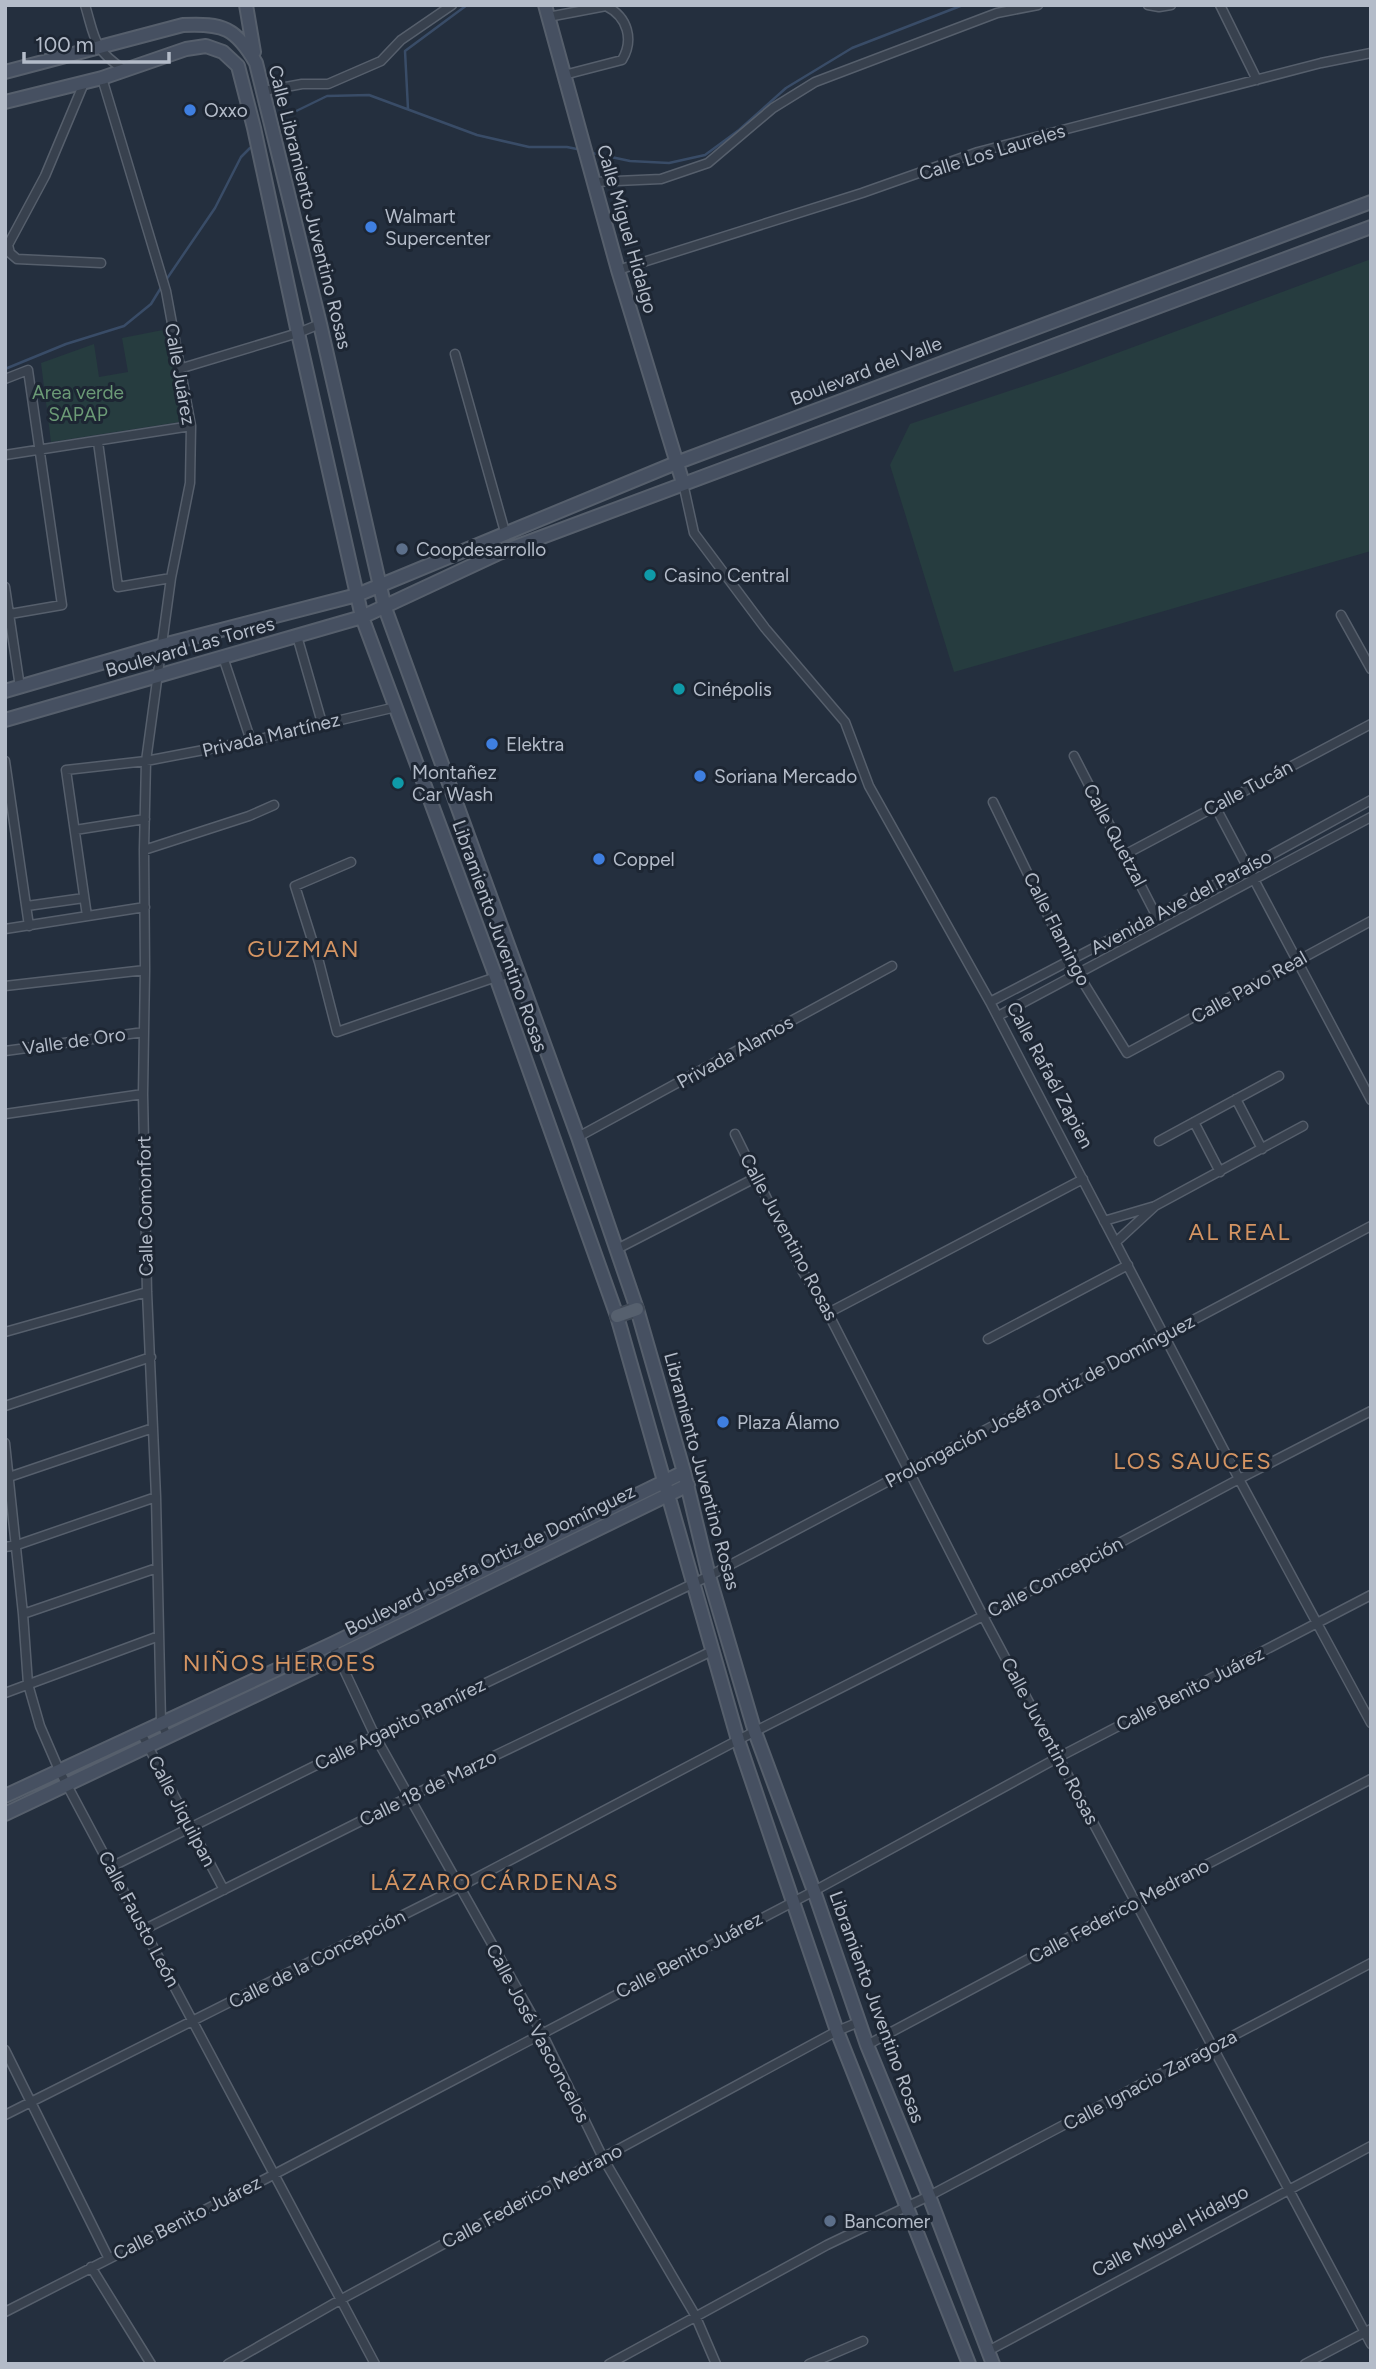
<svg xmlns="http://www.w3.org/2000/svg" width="1376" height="2369" viewBox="0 0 1376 2369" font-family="Figtree,sans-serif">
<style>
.green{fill:#263c3f}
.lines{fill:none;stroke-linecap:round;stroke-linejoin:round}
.stream{stroke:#394c67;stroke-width:2.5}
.street-casing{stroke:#565f6c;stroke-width:11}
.secondary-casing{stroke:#565f6c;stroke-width:16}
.primary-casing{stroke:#414a57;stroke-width:16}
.street{stroke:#38414e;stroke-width:8}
.secondary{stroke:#465061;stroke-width:12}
.primary{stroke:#56606e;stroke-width:12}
.shop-dot{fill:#3f7fe0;stroke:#1d2633;stroke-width:2.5}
.service-dot{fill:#5c6f8a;stroke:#1d2633;stroke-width:2.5}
.culture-dot{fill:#0f9aa8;stroke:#1d2633;stroke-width:2.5}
.labels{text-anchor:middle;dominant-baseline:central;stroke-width:6;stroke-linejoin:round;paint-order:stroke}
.poi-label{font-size:19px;fill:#b4bcc9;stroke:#1d2633;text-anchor:start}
.street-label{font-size:19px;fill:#b4bcc9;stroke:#1d2633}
.park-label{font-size:19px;fill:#6b9a76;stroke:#1d2633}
.quarter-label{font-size:23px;letter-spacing:2px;fill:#d59563;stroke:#1d2633}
</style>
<rect width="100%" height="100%" fill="#242f3e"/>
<path class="green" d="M1371 259V551L954 672 890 465 910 424 1063 373Z
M168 329 186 421 51 442 41 363 94 344 99 377 128 372 122 338Z"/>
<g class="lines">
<path class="stream" d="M408 109 405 51 467 5
M286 116 327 96 369 95 477 135 529 147H567L582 150
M592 153 630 161 669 163 705 155 739 130 786 88 852 48 963 5
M166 280 215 208 241 157 250 148
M5 369 66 344 124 326 151 304 162 286"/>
<g class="street-casing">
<path id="street" d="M85 5C95 38 93 49 123 69
M1148 5 1159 7 1171 5
M1220 5 1257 80
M548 17 606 6C628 17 634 40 622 60L564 75
M102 78 166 291 191 426 190 483 171 578 146 761 144 850 145 970 143 1094 147 1292 156 1497 161 1722 167 1736
M84 83 45 176 8 245 10 253 17 259 101 263
M264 91 302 84H328L381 61 401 40 452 5
M594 182 661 179 708 163 773 108 815 82 997 13 1038 5
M618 270 862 193 978 152 1321 63 1371 53
M455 354 505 532
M179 369 298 333 320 324
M5 379 28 370 62 605 10 614
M98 442 118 587 171 578
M5 455 191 426
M683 483 694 533 765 628 845 722 869 786 990 1002 1239 1479 1371 1723
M5 587 20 687
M1341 615 1371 669
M297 636 322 723
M223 657 251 741
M1074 756 1156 915
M5 761 29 926
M993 802 1070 961 1127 1053 1371 921
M1215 806 1371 1100
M75 830 145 819
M144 850 249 816 274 805
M1126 854 1371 724
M351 862 295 886 319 962 337 1032 496 977 519 972
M27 906 84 898
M87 916 66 770 146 761 251 741 396 707
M5 929 145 907
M5 986 145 970
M990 1002 1247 868 1371 800
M998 1016 1371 817
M5 1051 144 1032
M1236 1099 1262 1149
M5 1114 143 1094
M1194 1122 1220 1172
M735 1134 803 1272 828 1313 983 1616 1371 2344
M578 1137 892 966
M1159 1141 1279 1076
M1104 1221 1155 1206 1303 1126
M1116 1242 1155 1206
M617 1249 757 1177
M828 1313 1083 1179
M5 1332 147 1292
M988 1339 1128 1265
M5 1406 151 1357
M5 1443 23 1614 28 1684 40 1726 59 1770 375 2364
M9 1477 153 1428
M5 1547 17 1545 156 1497
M23 1614 157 1568
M332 1644 375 1736 542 2033 603 2158 695 2315 716 2364
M5 1693 159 1636
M141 1733 224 1890
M111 1867 375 1736 709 1576 1371 1226
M145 1929 411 1796 712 1651
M867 2045 1135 1902 1371 1779
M5 2050 108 2257
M5 2115 459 1887 738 1740 983 1616 1239 1479 1371 1411
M91 2267 151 2364
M5 2312 273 2175 814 1891 1059 1757 1371 1595
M988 2351 1371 2146
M228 2364 340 2300 837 2031 859 2022
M609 2364 827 2245 929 2196 1371 1963
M809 2364 863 2341
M1305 2364 1371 2329"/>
</g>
<g class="secondary-casing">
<path id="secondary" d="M246 5 254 52
M545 5 618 270 683 483
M5 72 183 25C223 23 236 28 256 63L320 324 385 608 578 1137 637 1309 684 1472 709 1576 755 1732 814 1891 867 2045 929 2196 993 2364
M5 102 102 78 186 49 206 46 223 52 238 66 254 128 298 333 362 617 496 977 617 1316 738 1740 837 2031 969 2364
M5 691 163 645 357 595 676 463 1371 202
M5 720 362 617 499 553 1371 227
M5 1796 332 1644 684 1472
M5 1814 338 1656 688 1485"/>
</g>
<g class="primary-casing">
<path id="primary" d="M617 1316 637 1309"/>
</g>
<use href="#street" class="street"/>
<use href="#secondary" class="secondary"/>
<use href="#primary" class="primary"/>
</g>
<g class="shop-dot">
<circle cx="190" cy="110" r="7"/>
<circle cx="371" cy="227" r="7"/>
<circle cx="492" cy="744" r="7"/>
<circle cx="700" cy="776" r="7"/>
<circle cx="599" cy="859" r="7"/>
<circle cx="723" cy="1422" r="7"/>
</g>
<g class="service-dot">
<circle cx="402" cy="549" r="7"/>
<circle cx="830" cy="2221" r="7"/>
</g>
<g class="culture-dot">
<circle cx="650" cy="575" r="7"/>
<circle cx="679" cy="689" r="7"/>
<circle cx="398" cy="783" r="7"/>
</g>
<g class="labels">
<g class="poi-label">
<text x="204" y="110">Oxxo</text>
<text x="385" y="216">Walmart<tspan x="385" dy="22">Supercenter</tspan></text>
<text x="416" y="549">Coopdesarrollo</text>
<text x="664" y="575">Casino Central</text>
<text x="693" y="689">Cinépolis</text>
<text x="506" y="744">Elektra</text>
<text x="412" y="772">Montañez<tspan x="412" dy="22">Car Wash</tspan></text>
<text x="714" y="776">Soriana Mercado</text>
<text x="613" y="859">Coppel</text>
<text x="737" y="1422">Plaza Álamo</text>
<text x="844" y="2221">Bancomer</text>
</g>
<g class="street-label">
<text transform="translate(992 152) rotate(-17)">Calle Los Laureles</text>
<text transform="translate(310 207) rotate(76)">Calle Libramiento Juventino Rosas</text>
<text transform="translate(627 229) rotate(74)">Calle Miguel Hidalgo</text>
<text transform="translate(866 371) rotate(-21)">Boulevard del Valle</text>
<text transform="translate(180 374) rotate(80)">Calle Juárez</text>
<text transform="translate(190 647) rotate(-16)">Boulevard Las Torres</text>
<text transform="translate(271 735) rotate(-13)">Privada Martínez</text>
<text transform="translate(1248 788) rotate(-28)">Calle Tucán</text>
<text transform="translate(1115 835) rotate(62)">Calle Quetzal</text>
<text transform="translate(1181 902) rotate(-28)">Avenida Ave del Paraíso</text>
<text transform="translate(1057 929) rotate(63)">Calle Flamingo</text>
<text transform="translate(500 936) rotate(70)">Libramiento Juventino Rosas</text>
<text transform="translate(1249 987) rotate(-29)">Calle Pavo Real</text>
<text transform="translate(74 1041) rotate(-8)">Valle de Oro</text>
<text transform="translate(735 1052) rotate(-29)">Privada Alamos</text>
<text transform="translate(1050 1075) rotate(62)">Calle Rafaél Zapien</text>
<text transform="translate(145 1206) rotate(-91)">Calle Comonfort</text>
<text transform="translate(789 1237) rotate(62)">Calle Juventino Rosas</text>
<text transform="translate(1040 1401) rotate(-28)">Prolongación Joséfa Ortiz de Domínguez</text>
<text transform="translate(702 1471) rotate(75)">Libramiento Juventino Rosas</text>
<text transform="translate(490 1560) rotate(-26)">Boulevard Josefa Ortiz de Domínguez</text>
<text transform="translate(1055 1577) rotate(-28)">Calle Concepción</text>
<text transform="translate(1190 1689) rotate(-27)">Calle Benito Juárez</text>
<text transform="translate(400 1724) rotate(-26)">Calle Agapito Ramírez</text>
<text transform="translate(1050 1741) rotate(62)">Calle Juventino Rosas</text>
<text transform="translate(428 1788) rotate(-26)">Calle 18 de Marzo</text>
<text transform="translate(182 1811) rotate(62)">Calle Jiquilpan</text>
<text transform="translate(1119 1911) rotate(-28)">Calle Federico Medrano</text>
<text transform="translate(139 1919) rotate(62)">Calle Fausto León</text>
<text transform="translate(689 1955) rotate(-28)">Calle Benito Juárez</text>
<text transform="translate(317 1959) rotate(-27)">Calle de la Concepción</text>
<text transform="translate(877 2007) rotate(70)">Libramiento Juventino Rosas</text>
<text transform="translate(538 2033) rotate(62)">Calle José Vasconcelos</text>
<text transform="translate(1150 2080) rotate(-28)">Calle Ignacio Zaragoza</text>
<text transform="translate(532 2196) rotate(-28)">Calle Federico Medrano</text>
<text transform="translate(187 2218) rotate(-27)">Calle Benito Juárez</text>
<text transform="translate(1170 2231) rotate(-28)">Calle Miguel Hidalgo</text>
</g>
<g class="park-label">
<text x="78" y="392">Area verde<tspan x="78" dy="22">SAPAP</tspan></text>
</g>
<g class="quarter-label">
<text x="304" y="949">GUZMAN</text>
<text x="1240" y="1232">AL REAL</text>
<text x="1193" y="1461">LOS SAUCES</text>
<text x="280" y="1663">NIÑOS HEROES</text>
<text x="495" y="1882">LÁZARO CÁRDENAS</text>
</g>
</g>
<rect width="1376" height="2369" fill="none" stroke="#b4bcc9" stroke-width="14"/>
<path d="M24 52v10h145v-10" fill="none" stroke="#b4bcc9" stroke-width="3.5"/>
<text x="35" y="52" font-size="21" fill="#b4bcc9" stroke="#1d2633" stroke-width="5" paint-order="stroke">100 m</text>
</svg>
